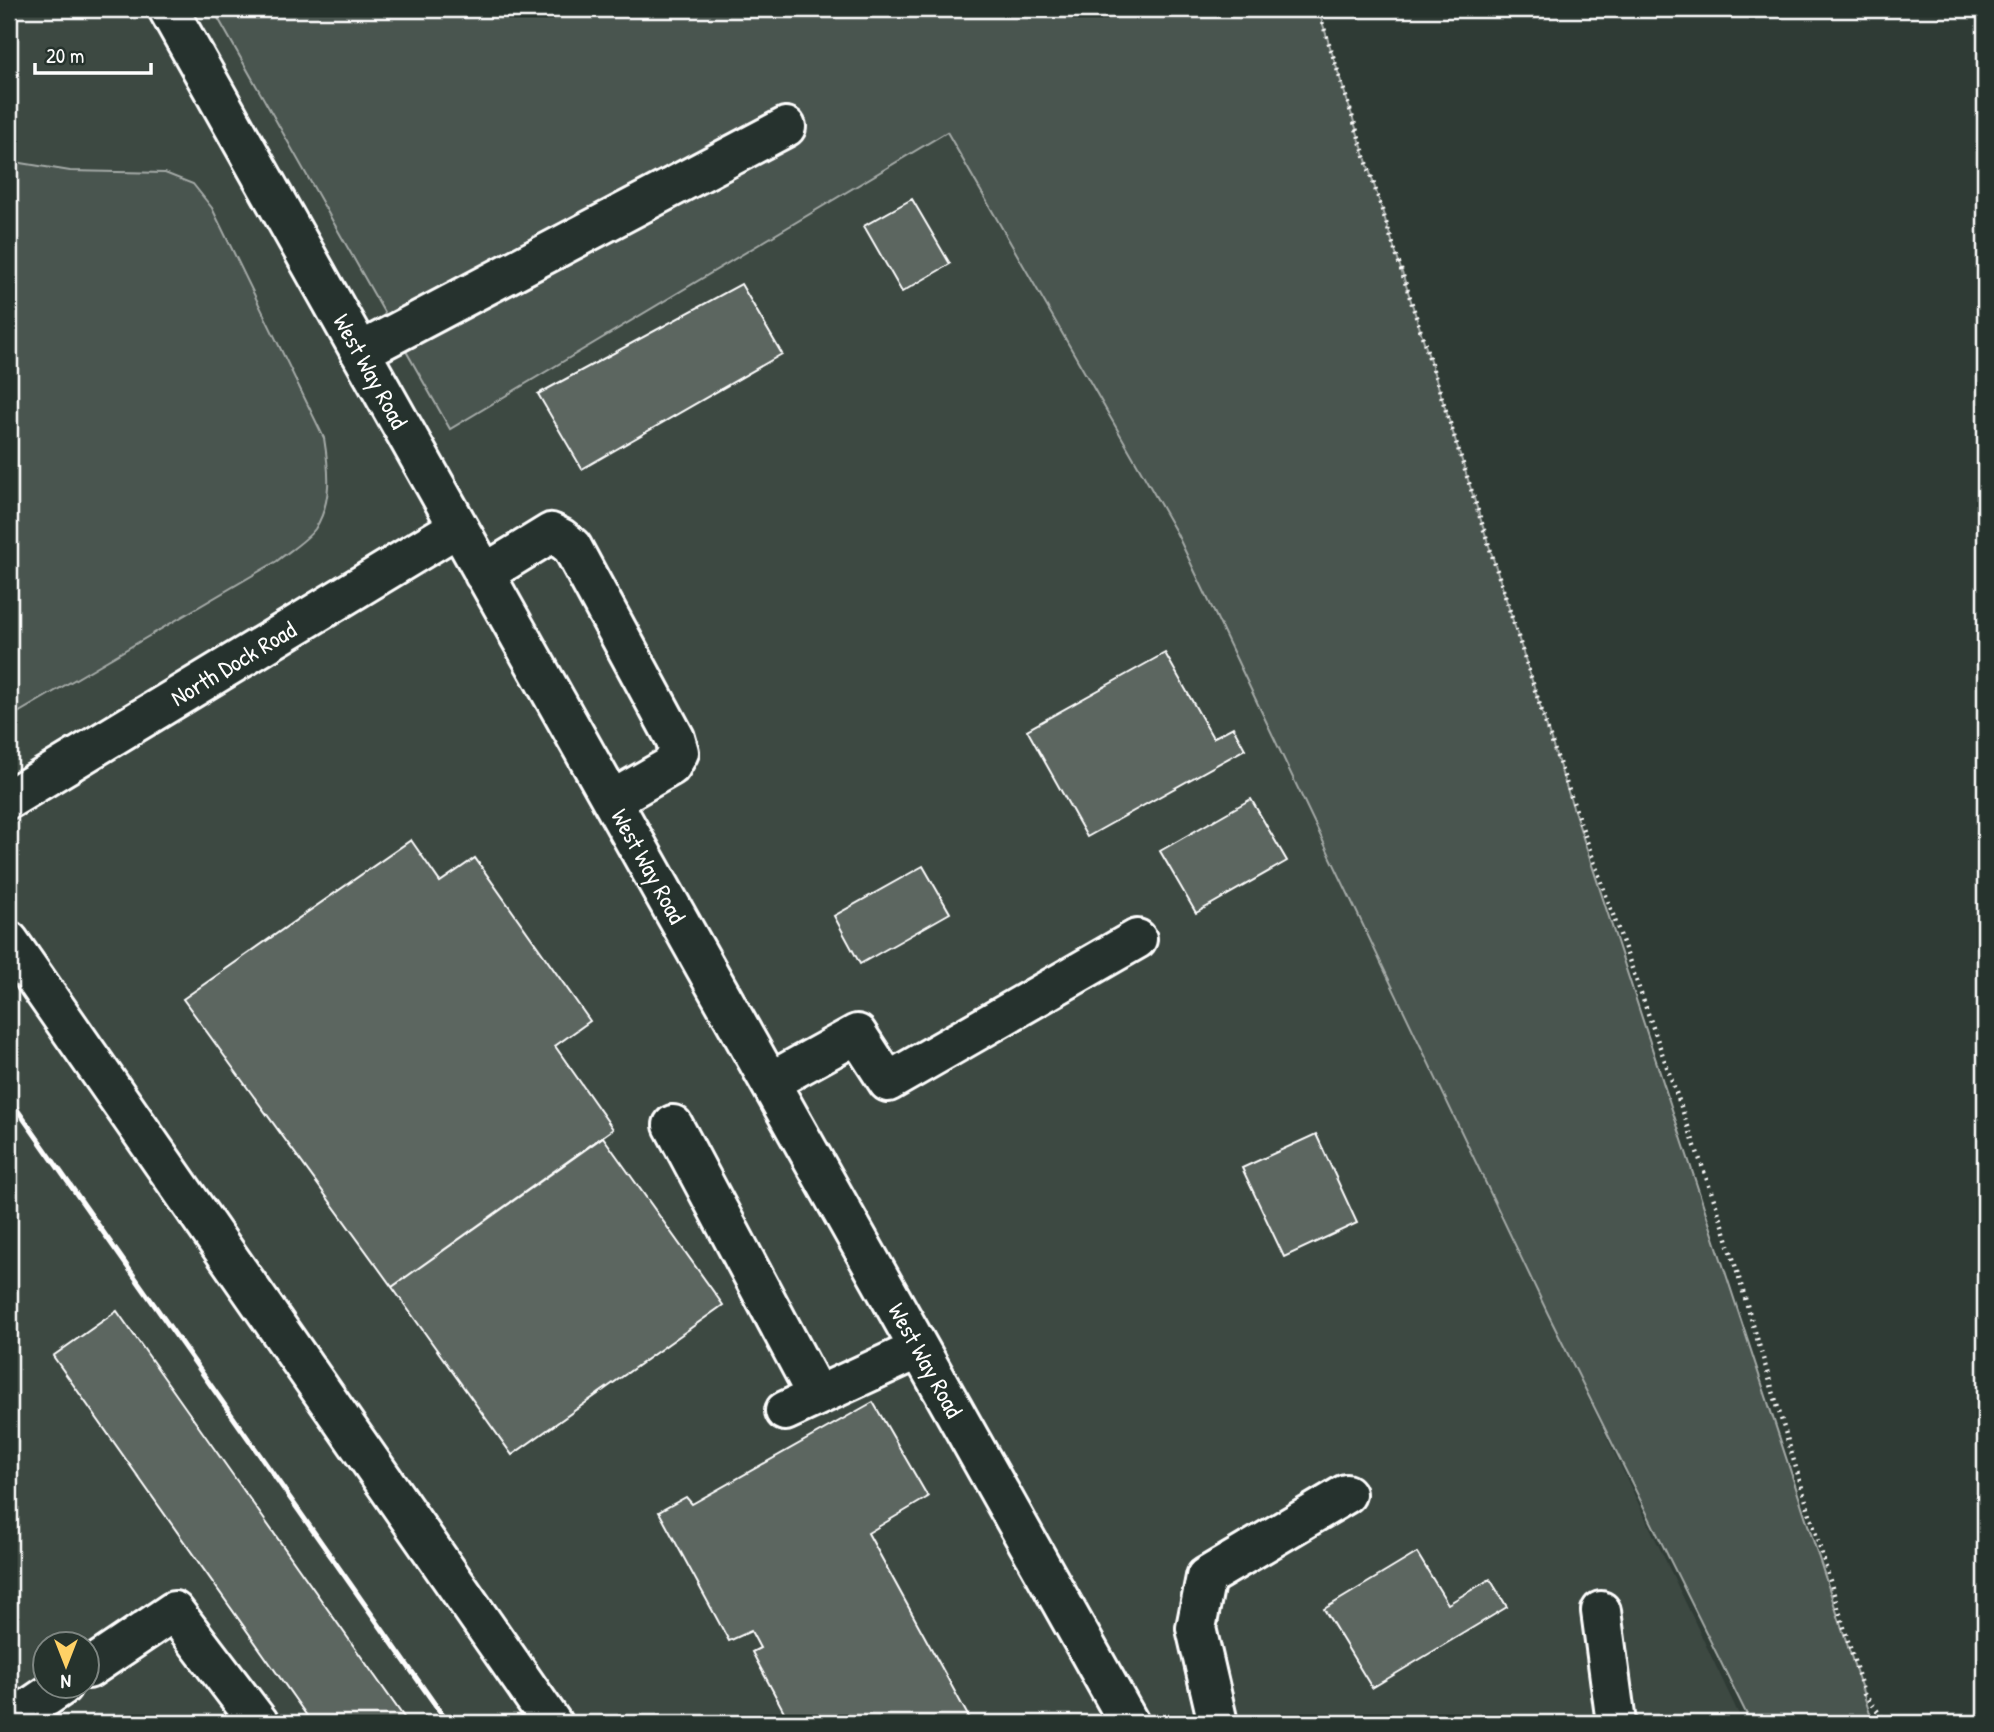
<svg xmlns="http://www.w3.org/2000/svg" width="1994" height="1732" viewBox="0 0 1994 1732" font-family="'Patrick Hand',sans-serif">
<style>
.built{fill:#3c4842;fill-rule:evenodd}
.green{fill:#4a544f;stroke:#a4aaa7;stroke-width:2}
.building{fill:#5b6661;stroke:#fff;stroke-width:2}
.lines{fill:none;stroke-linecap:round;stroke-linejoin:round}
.minor-casing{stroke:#fff;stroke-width:44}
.path{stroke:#fff;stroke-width:4.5;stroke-dasharray:2 5;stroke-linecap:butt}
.minor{stroke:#26332d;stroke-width:38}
.rail{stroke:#fff;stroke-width:5}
.labels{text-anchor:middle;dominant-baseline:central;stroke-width:5;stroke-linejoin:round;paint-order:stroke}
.street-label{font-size:24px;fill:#fff;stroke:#26332d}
</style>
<rect width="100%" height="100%" fill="#2f3b35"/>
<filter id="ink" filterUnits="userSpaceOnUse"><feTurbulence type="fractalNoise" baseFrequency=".0143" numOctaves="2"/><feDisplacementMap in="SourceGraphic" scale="14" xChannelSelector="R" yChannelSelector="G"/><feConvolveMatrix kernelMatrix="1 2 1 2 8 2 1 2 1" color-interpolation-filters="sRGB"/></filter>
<g filter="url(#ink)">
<path class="built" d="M9 9H213L451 429 947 132 1176 532 1743 1723H9ZM46 1644H88V1686H46Z"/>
<path class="green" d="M213 9H1318L1550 737 1873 1723H1751L1548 1314 1176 532 947 132 450 429Z
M9 161 70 171 165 173 193 184 212 208 324 438C329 469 333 501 315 529 306 541 289 551 277 561L9 718Z"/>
<path class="building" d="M912 199 950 264 902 292 864 226Z
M741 284 782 354 582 469 538 394Z
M1165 653 1213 738 1233 727 1245 749 1087 837 1027 730Z
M1251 799 1287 861 1196 913 1160 851Z
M411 840 440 882 475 858 590 1021 555 1046 613 1129 392 1287 183 999Z
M923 866 950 913 860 964 834 916Z
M1316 1134 1357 1223 1284 1257 1242 1168Z
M603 1137 723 1305 512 1455 392 1287Z
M117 1311 408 1723H312L53 1356Z
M873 1402 928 1497 868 1533 972 1723H790L752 1652 760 1648 751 1631 729 1641 659 1512 686 1497 692 1504Z
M1417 1553 1448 1604 1490 1579 1507 1607 1372 1688 1324 1609Z"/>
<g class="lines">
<g class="minor-casing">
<path id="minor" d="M168 9 1129 1723
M360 352 786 127
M484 574 551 533 561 538 572 547 675 738 679 752 671 766 612 800
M9 799 458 527
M9 941 552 1723
M770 1082 857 1034 888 1082 1137 939
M673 1125 817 1396
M785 1411 919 1349
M1601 1611 1616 1723
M88 1669 174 1611 259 1723
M9 1722 62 1686
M1218 1723 1196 1628 1206 1577 1346 1494"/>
</g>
<path class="path" d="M1318 9 1550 737 1723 1225 1864 1694 1887 1723"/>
<use href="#minor" class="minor"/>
<path class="rail" d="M9 1098 448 1723"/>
</g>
</g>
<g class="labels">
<g class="street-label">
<text transform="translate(371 371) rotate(61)">West Way Road</text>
<text transform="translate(233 663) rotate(-31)">North Dock Road</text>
<text transform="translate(649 866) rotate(61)">West Way Road</text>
<text transform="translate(926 1360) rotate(61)">West Way Road</text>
</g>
</g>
<rect width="1994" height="1732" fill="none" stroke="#26332d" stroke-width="35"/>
<rect x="18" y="18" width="1959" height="1697" fill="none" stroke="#fff" stroke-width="2.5" filter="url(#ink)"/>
<g transform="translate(66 1665) rotate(180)"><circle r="33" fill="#26332d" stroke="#7d8581" stroke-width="2"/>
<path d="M0-5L12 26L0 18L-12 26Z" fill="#ffd166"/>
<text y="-10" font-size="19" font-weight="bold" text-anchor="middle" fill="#ffffff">N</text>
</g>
<path d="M35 63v10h116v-10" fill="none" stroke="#ffffff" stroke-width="3.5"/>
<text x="46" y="63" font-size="21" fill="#ffffff" stroke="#26332d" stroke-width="5" paint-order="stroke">20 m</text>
</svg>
